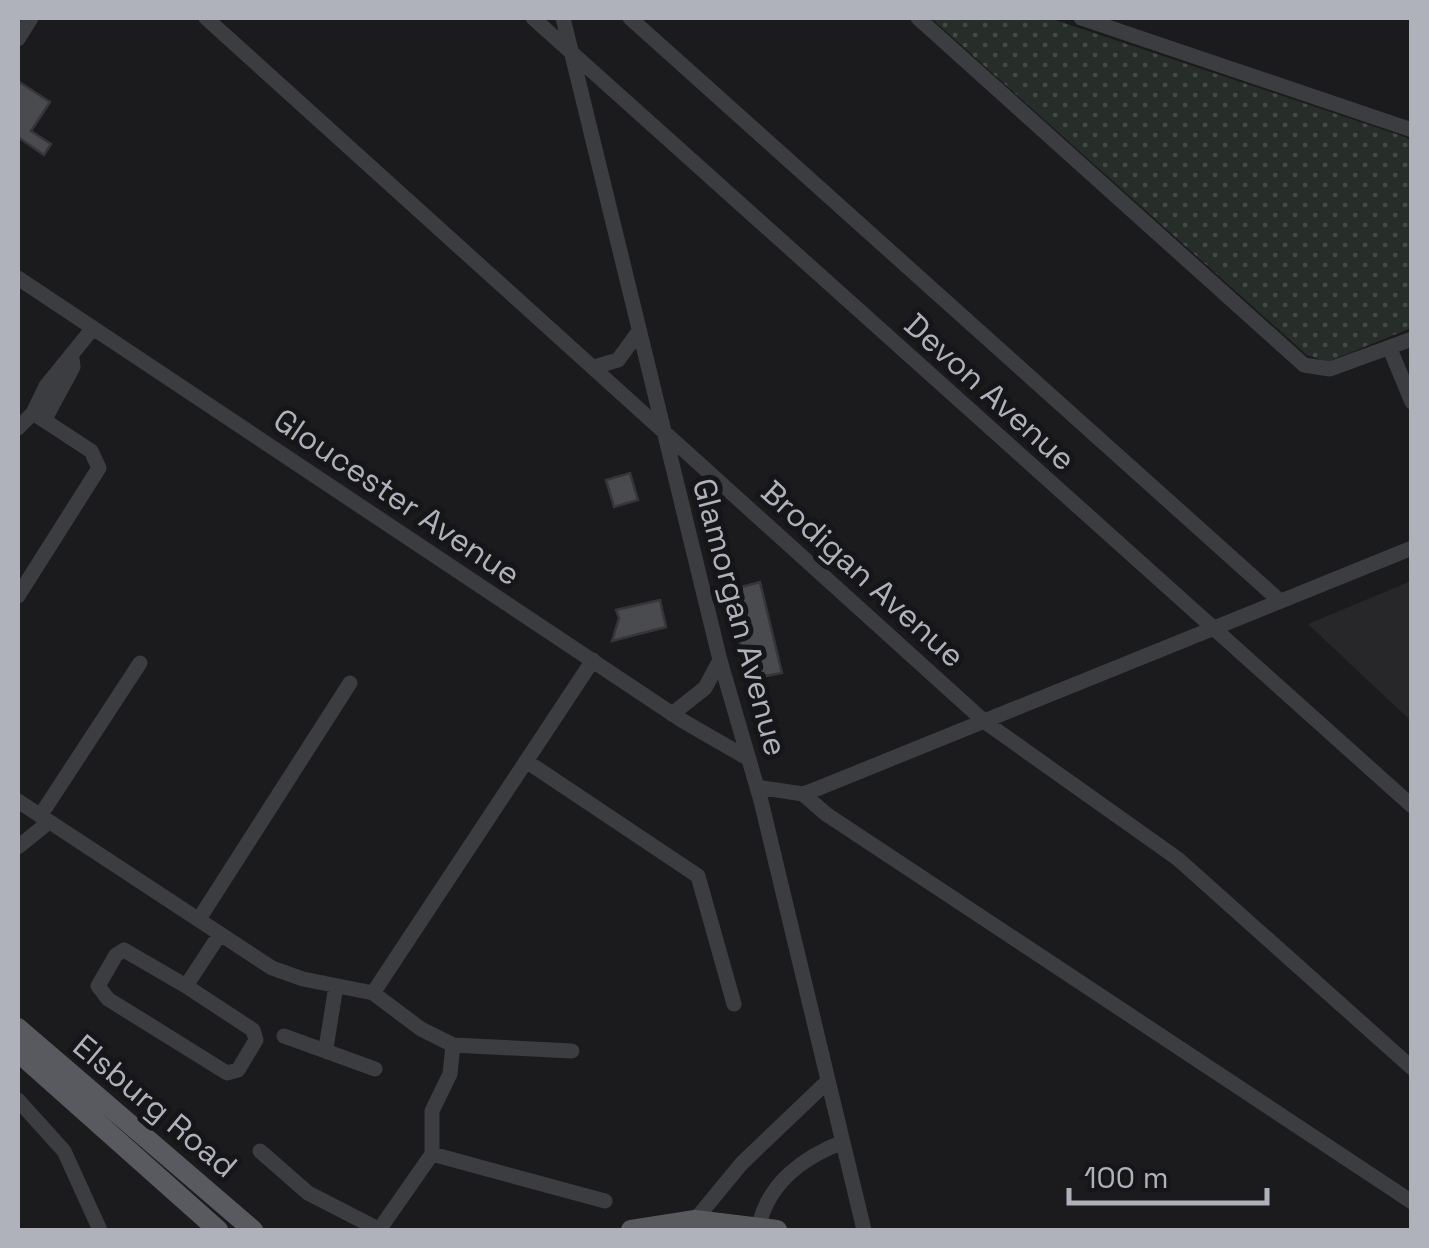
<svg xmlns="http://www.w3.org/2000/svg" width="1429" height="1248" viewBox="0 0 1429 1248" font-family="'Space Grotesk',sans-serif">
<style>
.built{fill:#27272a}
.grass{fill:url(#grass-dots)}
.building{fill:#4a4b4f;stroke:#363539;stroke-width:2.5}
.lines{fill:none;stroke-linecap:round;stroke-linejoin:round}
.minor{stroke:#3c3d41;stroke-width:15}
.major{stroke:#595960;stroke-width:20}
.labels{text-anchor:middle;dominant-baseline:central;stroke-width:10;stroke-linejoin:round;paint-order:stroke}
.street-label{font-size:32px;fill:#afb1bb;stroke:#161618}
</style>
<defs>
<pattern id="grass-dots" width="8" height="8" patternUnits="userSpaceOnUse" patternTransform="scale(2.5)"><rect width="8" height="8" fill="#272e29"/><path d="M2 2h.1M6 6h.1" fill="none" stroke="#444a46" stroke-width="1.8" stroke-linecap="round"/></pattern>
</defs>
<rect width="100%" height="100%" fill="#1b1b1d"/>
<path class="built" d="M1411 581V721L1308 624Z"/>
<path class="grass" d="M931 18H1049L1405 137 1412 142 1411 328 1327 362 1307 355Z"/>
<path class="building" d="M18 81 50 102 31 131 51 144 44 155 18 137Z
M630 473 638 500 614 507 606 480Z
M760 582 782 673 749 679 726 591Z
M660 600 666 627 612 641 619 618 616 610Z"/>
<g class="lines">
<path class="minor" d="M206 18 985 722 1178 859 1412 1068
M533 18 1412 806
M563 18 720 660 761 801 864 1230
M630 18 1280 601
M918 18 1304 365 1330 369 1412 339
M1081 18 1412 130
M18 39 31 18
M18 278 683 721 749 759
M1390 349 1412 402
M594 367 618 360 637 334
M45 419 73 367 72 358
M18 428 33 413 46 386 93 328
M18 596 99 468 91 451 33 413
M672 714 705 688 720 660
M526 761 698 876 734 1004
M757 787 803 794 819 788 1412 548
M803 794 826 814 1412 1202
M18 801 272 968 303 979 373 993 421 1029 453 1045 572 1051
M40 816 140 663
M18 847 49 822
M199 919 350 683
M186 986 124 950 116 955 98 986 108 999 227 1073 238 1070 256 1040 253 1030 186 986 220 934
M373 993 593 660
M284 1036 375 1069
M326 1048 336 986
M18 1100 64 1151 100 1230
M260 1151 308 1193 380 1230
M432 1154 605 1201
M695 1220 742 1163 828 1081
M759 1226C768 1183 804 1157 843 1142
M379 1230 432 1154V1111L450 1074 453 1045"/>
<path class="major" d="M18 1028 253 1230
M18 1052 218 1230
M631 1230 695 1220 777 1230"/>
</g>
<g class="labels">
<g class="street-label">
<text transform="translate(990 392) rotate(42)">Devon Avenue</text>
<text transform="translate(397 497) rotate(34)">Gloucester Avenue</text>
<text transform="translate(863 574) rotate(42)">Brodigan Avenue</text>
<text transform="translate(740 617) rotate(75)">Glamorgan Avenue</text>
<text transform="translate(155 1106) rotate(40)">Elsburg Road</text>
</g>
</g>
<rect width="1429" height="1248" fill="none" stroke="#afb1bb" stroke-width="40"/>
<path d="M1069 1188v15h198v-15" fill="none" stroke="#afb1bb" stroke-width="5"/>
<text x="1084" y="1188" font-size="30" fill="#afb1bb" stroke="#161618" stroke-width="8" paint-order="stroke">100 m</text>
</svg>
